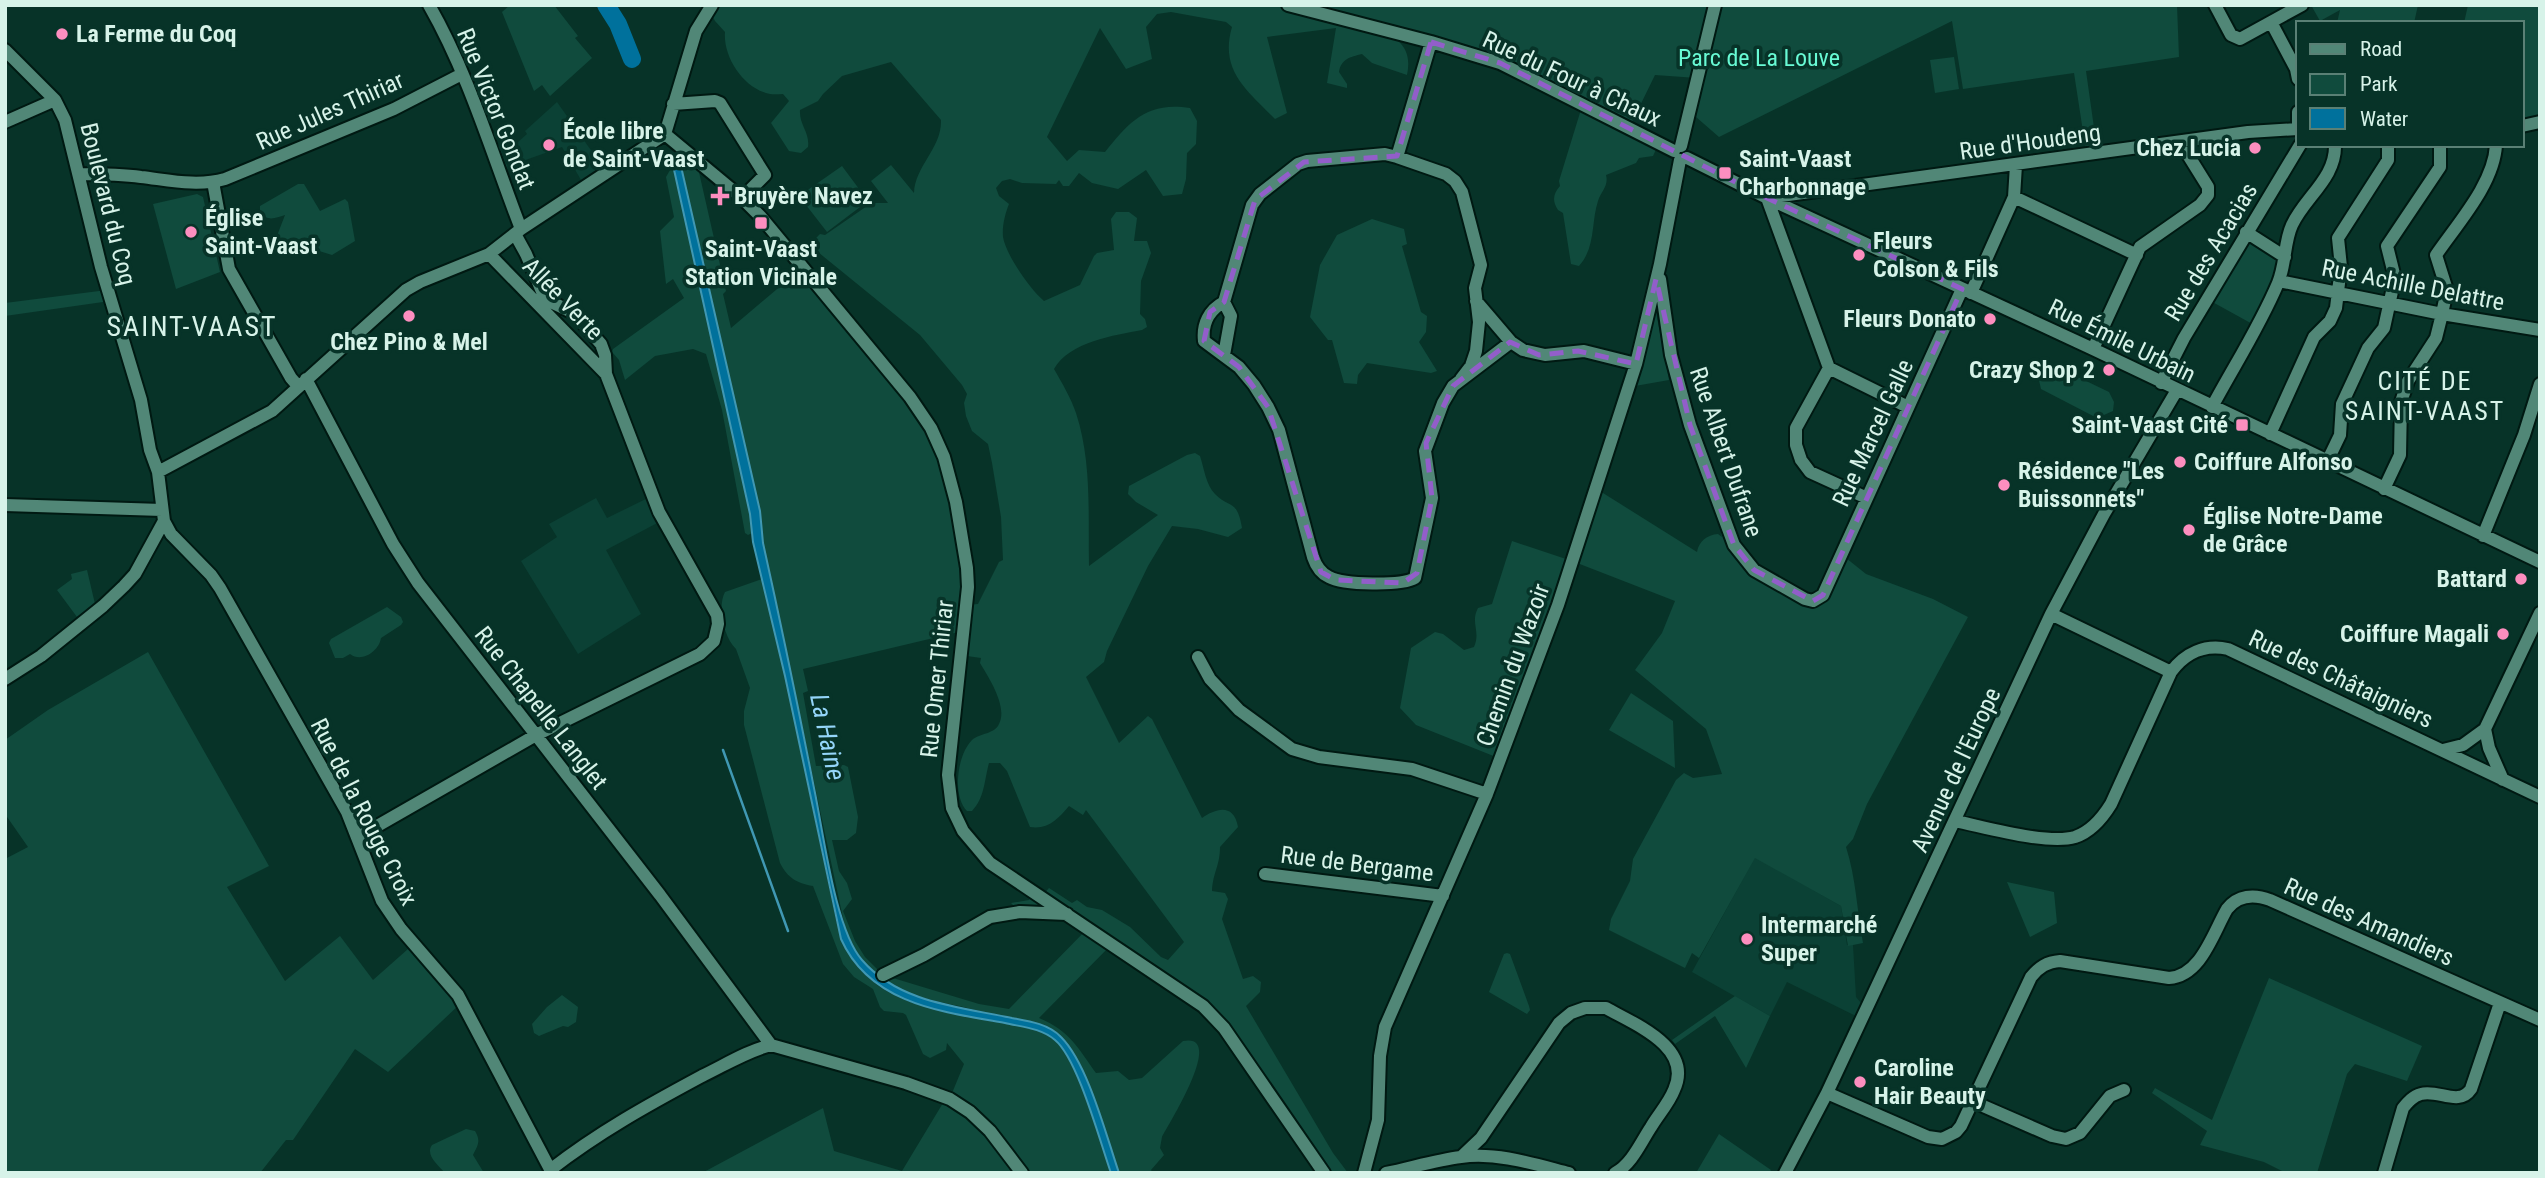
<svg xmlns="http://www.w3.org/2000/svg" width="2545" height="1178" viewBox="0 0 2545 1178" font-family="'Roboto Condensed',sans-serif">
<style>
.built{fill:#0b4135}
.green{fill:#104b3d;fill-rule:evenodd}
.water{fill:#00719c;stroke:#4098b3;stroke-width:2}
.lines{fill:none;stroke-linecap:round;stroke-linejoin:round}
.stream{stroke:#4098b3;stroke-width:2.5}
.river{stroke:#00719c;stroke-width:18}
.minor-casing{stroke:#001912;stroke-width:16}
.minor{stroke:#518777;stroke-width:12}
.marked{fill:none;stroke:#925eca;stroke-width:5;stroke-dasharray:14 9;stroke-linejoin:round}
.poi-dot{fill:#fd8ebf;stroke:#073328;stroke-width:2.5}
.labels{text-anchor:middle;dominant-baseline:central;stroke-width:7;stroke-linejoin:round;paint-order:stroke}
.poi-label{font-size:24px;font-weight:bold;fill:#d7f3e9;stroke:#073328;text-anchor:start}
.park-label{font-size:24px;fill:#68fad4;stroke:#073328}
.street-label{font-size:24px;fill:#d7f3e9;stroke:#073328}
.neighbourhood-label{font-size:26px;letter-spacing:2px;fill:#d7f3e9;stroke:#073328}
.water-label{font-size:26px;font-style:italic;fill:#94d5f9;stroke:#073328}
.quarter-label{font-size:28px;letter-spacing:2px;fill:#d7f3e9;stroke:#073328}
</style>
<rect width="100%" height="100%" fill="#073328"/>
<path class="built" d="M557 102 607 173 585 187 562 147 520 162 499 173 492 152 518 142 527 134 525 131Z
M652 496 663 520 606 550 641 614 578 654 521 561 557 537 549 524 596 498 607 518Z
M1755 857 1841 906 1847 945H1853L1856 997 1866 1009 1862 1019 1787 982 1770 1016 1692 972Z"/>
<path class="green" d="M510 5H554L578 36 575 38 592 58 550 96 542 85 534 91 502 12Z
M712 5H2177L2179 57 2086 71 2097 149 2086 151 2074 73 1963 89 1952 21 1719 137 1696 117 1689 115 1697 78 1655 75 1632 122 1581 97 1579 101 1500 63 1397 40C1408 49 1410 61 1407 75L1372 63 1362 54C1350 57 1341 59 1339 72L1347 84V88L1327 83 1336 28 1267 37 1287 113 1275 119C1248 91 1219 71 1232 27L1226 22 1171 12 1157 14 1146 27 1152 59 1126 69 1100 28 1047 137 1067 161 1079 150 1105 152C1129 122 1147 101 1190 108L1197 121 1196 144 1187 153 1186 179 1182 194 1163 196 1146 170 1118 189 1092 183 1079 173 1069 186H1063L1059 180 1056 184 1022 183 1010 179 1002 181 996 188 999 196 1009 204C1005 214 1002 226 1003 237 1006 255 1030 289 1044 301L1080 285 1094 256 1097 253 1114 250 1111 219 1116 212H1129L1137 218 1134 241H1147L1151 253 1141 281 1140 314 1145 319 1147 327 1142 330C1115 335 1069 342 1054 369 1062 383 1071 398 1076 413 1092 462 1088 515 1089 566L1158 515 1136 502 1128 494 1129 486 1187 455 1195 453 1200 456C1204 468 1206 485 1215 494 1229 509 1237 498 1242 528L1228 537 1198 529 1172 526 1148 566 1107 651 1104 662 1086 677 1119 743 1148 716 1152 719 1202 818C1216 808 1234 803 1238 827L1220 847C1220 866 1213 872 1212 891L1225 893 1228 899 1222 919 1243 979 1253 976 1261 982 1260 992 1246 1006 1333 1153 1348 1173H1330L1224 1028 1112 944 1039 1018C1070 1031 1078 1048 1096 1073L1118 1071 1129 1080 1142 1078 1183 1041C1227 1032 1168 1125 1162 1137L1160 1148 1164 1155 1151 1170 1153 1173H702L823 1108 834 1151 902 1171 946 1098H950L964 1064 947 1043 946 1050 930 1058 923 1054 906 1015 903 1013 884 1011 880 1007 873 989 854 977 843 964 813 886C796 883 788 878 780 863L744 725V711L750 688 736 649C724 638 717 607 725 592L762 579 785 676 836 920C859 1002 918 1005 990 1021L994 1015C929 995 880 1004 846 932L763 543 760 511 680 162 694 157 696 159 726 291 723 294 731 328 802 268 922 413 956 502 966 605 978 604 999 562 1003 560 1001 517 992 463 988 444 972 431 966 416 964 403 967 394 962 385 920 335 813 248 815 239 820 234 825 235 867 206 875 203H888L871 181 891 165 914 193C915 166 942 148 941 120L891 62 842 76 823 94 818 101 800 110C799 125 810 132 808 147L801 153 789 151 771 123 789 101 783 94C778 94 771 95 766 93 742 86 723 56 725 32L715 21 709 9ZM963 631 960 655 981 658 980 663C989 678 1008 707 999 724 995 734 980 733 972 740 957 755 952 796 967 811H972C985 797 984 781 989 763H1000L1007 771 1030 827C1048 830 1058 819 1069 806L1083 815 1086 810 1184 942 1168 960 1161 957 1130 927 1102 910 1087 907 1077 900 1072 903 1049 888 1041 897 1034 892 1029 900 1011 903 1020 912 1068 914 1088 928 1009 1009 979 1004 883 975 865 957 855 941 843 911 852 899 847 883 839 871 832 840H847L856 833 858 817 848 767 844 765 816 766 803 693 808 691 803 669Z
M2311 5H2418L2414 23H2337L2340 10 2320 21Z
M2468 5H2540V122L2522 126V23H2464Z
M1954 57 1959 89 1935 93 1930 60Z
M1583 103 1659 143 1653 156 1639 158 1636 163 1606 175C1609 186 1601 191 1598 201 1591 222 1596 247 1579 266L1571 264 1563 213 1558 210C1552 201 1553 194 1560 186L1559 181Z
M673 165 750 514 752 533 748 535 745 533 722 410 706 354 693 349 655 356 625 380 619 360 612 352 613 349 684 298 673 279 666 284 660 231 674 217 666 177Z
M842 166 868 201 827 232 799 196Z
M298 184H304L320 211 345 199 348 202 355 241 332 255 316 250 284 255 278 251 275 241 285 215C275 218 268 222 260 212V206Z
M197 194 203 197 220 272 176 289 153 204Z
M1372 219 1404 229 1407 244 1402 246 1421 312 1427 316 1426 332 1419 342 1437 371 1431 373 1367 363 1358 375 1357 384 1344 383 1332 340H1328L1310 317 1320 265 1337 235Z
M2246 232 2285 257 2256 326 2207 299Z
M107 290 110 301 5 316V303Z
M1655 307 1669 380 1635 386 1638 377Z
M2050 367H2057L2109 392 2114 402 2113 411 2097 418 2041 389 2038 376 2042 369Z
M1595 488 1697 552C1699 541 1707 535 1718 534L1722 537 1721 533 1727 531 1740 556 1813 601 1841 554 1866 574 1933 599 1968 617 1867 804 1853 839 1846 847C1856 878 1857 911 1863 943L1848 946 1841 906 1755 858 1699 958 1692 953 1685 968 1609 930 1611 919 1630 881 1633 859 1676 780 1684 773 1693 778 1722 774 1706 729 1635 670 1662 633 1675 601 1572 561 1501 759 1416 725 1400 708 1411 648 1435 632 1443 634 1464 650 1474 647C1481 631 1470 623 1478 608L1492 604 1512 541 1572 561Z
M87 570 95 604 77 617 57 590 72 579 71 574Z
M387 607 401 617 403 622 401 625 381 638C379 651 362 663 350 654L343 658H335L329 643 331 639Z
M148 652 269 866 227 887 285 981 340 936 373 980 408 949 456 1003 460 1004 388 1072 355 1049 293 1140H286L260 1173H5V859L28 847 5 814V740L48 710Z
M1631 693 1673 721 1675 768 1609 730Z
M2007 882 2054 892 2057 923 2030 937Z
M1507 953 1510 954 1529 1006 1530 1010 1527 1014 1489 992 1504 954Z
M2269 978 2422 1046 2407 1081 2355 1064 2347 1074 2317 1173H2286L2264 1162 2200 1145 2207 1131 2152 1093 2155 1088 2212 1120Z
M562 995 578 1007 576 1022 568 1027 563 1026 539 1036 534 1033 532 1024 547 1007Z
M1735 996 1770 1016 1746 1068 1715 1016 1675 1044 1672 1040Z
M466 1129 475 1131C481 1141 478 1145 473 1155L484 1173H445C438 1165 425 1155 432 1145Z
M1719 1134 1771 1170 1769 1173H1696Z"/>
<path class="water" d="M680 162 760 511 763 543C781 624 798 706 814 788 823 830 835 930 862 960 899 1003 960 1007 1012 1018 1029 1021 1049 1024 1061 1037 1088 1064 1106 1135 1119 1173H1111C1100 1142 1078 1059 1055 1040 1041 1028 1022 1027 1005 1023 942 1012 870 1004 841 939L785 676 753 542 750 514 673 165Z"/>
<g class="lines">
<path class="stream" d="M723 750 788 931"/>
<path class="river" d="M606 5 618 24 632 59"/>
<g class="minor-casing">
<path id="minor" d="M429 5C469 75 492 154 521 229
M1288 5 1431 42 1500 63 1674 151
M2215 5 2231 35 2240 39 2302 5
M2271 22 2296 69 2298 79
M5 50 55 100 65 120 101 267 141 400 150 450 158 472 164 521 171 534 211 575 220 588 347 812 382 901 401 929 458 995 552 1173
M673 104 715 101 720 103 765 175 742 198
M5 122 55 100
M2522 126 2540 122
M2298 129V112
M665 134 742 198 761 217 910 397 931 428 944 457 956 502 967 568 968 587 948 775 952 808 963 831 990 863 1203 1006 1224 1028 1324 1173
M665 134 696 31 712 5
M1681 146 1715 5
M1397 157 1431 42
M1687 158 1767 198 2093 349 2540 562
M79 174C99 174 120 174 141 177 168 180 197 187 225 179L394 109 462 74
M213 182 229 269 291 378 298 386
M2014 197 2137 255
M1767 198 2248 132 2298 129
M1767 198 1829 368
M2246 232 2285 257
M515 234 526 254 543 294 551 302 574 313 601 344 605 355 606 374
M1660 279 1671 355 1690 425 1734 545 1754 570 1805 599 1813 601 1823 595 1962 289
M2279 281 2442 314 2540 330
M1971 293 2014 197 2016 165
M1476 301 1511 342 1523 350 1545 355 1584 351 1636 364
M1224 302 1231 316 1224 355
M2093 349 2140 247 2200 205 2208 195V187L2180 142
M1829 368 1796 428V445L1801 460 1810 472 1867 498
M1829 368 1908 407
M306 379 393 544 418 583 660 895 771 1045
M1461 379 1471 366 1476 351 1479 322 1475 288 1481 265 1462 192 1455 181 1446 174 1397 157 1385 154 1307 161 1298 164 1260 194 1252 205 1224 302C1209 310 1202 324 1204 341L1239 367 1254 385 1268 407 1279 430 1313 557C1316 566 1320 573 1329 577 1343 585 1402 586 1415 578L1432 498 1425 451 1443 403 1453 386 1511 342
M2161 383 2184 338 2300 145
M2212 407C2234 366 2260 326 2278 283 2286 264 2284 242 2292 225 2305 197 2336 178 2335 145
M2270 434 2314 337 2330 321 2336 308 2341 267 2338 238 2388 160V145
M2327 462 2340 435 2342 404 2368 348 2384 328 2395 278 2387 246 2440 167V145
M158 472 272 411 406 290 420 282 489 254 521 229 665 134
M2384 489 2400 455 2401 402 2408 381 2436 338 2442 314 2447 290 2436 255C2457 224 2494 184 2496 145
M5 505 162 510
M2483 536 2524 435 2540 384
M2051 614 2171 672
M1198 657 1210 679 1239 710 1292 749 1319 757 1412 769 1487 794
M5 679 41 656 103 606 124 586 135 574 164 521
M2443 750 2463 745 2485 729
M2503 780 2489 748 2485 729 2540 613
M1955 821C1985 827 2047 845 2075 837 2090 832 2103 817 2111 804L2171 672C2185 653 2205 644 2228 649L2540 797
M358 837 536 735 700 654 714 641 718 624 717 615 659 512 606 374 489 254
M1265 874 1443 896
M883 975 924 955 990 917 1020 912 1067 914
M771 1045 906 1083 950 1099 970 1112 990 1131 1022 1173
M1827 1093 1928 1137 1942 1139 1956 1132 1961 1126 2031 977C2039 967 2047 962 2060 961L2169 978C2201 976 2213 933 2227 909 2238 895 2254 894 2270 900L2540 1020
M1974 1102 2052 1136 2066 1139 2080 1133 2110 1096 2124 1090
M1461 1157 1481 1138 1559 1023 1571 1013 1585 1008H1606C1634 1024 1694 1047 1674 1090 1669 1103 1658 1115 1651 1127 1641 1142 1632 1164 1615 1173
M550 1170C599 1132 648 1105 702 1076 725 1065 747 1051 771 1045
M1364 1173 1378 1120 1380 1056 1385 1027 1487 794 1558 605 1636 364 1660 264 1680 160
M1386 1173C1411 1168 1436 1160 1461 1157 1497 1152 1534 1164 1569 1173
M1785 1173 1827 1093 2051 614 2104 514 2177 390
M2384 1173 2403 1108C2408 1102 2413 1096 2421 1094 2438 1089 2459 1107 2471 1089L2500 1003"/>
</g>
<use href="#minor" class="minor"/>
</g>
<path class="marked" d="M1431 42 1500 63 1767 198 1962 289 1823 595 1813 601 1754 570 1734 545 1690 425 1656 279 1636 364 1578 351 1539 355 1510 342 1453 386 1426 443 1432 498 1417 573 1403 583 1336 580 1321 572 1268 407 1239 367 1204 341 1210 312 1224 302 1255 200 1304 162 1397 156Z"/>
<g class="poi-dot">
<circle cx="62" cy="34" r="7"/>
<circle cx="549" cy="145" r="7"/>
<circle cx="2255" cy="148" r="7"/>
<rect x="1718" y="166" width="14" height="14" rx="3.5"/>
<path d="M716.5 185.5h7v7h7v7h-7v7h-7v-7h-7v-7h7z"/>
<rect x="754" y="216" width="14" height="14" rx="3.5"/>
<circle cx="191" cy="232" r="7"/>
<circle cx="1859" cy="255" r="7"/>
<circle cx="409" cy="316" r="7"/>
<circle cx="1990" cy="319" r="7"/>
<circle cx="2109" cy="370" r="7"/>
<rect x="2235" y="418" width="14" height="14" rx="3.5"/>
<circle cx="2180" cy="462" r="7"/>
<circle cx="2004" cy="485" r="7"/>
<circle cx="2189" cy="530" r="7"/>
<circle cx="2521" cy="579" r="7"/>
<circle cx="2503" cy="634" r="7"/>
<circle cx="1747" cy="939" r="7"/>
<circle cx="1860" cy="1082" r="7"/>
</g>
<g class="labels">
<g class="poi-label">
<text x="76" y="34">La Ferme du Coq</text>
<text x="563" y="131">École libre<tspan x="563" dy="28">de Saint-Vaast</tspan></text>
<text x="2241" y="148" text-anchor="end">Chez Lucia</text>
<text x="1739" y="159">Saint-Vaast<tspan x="1739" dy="28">Charbonnage</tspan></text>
<text x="734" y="196">Bruyère Navez</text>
<text x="205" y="218">Église<tspan x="205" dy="28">Saint-Vaast</tspan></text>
<text x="1873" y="241">Fleurs<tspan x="1873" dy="28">Colson &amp; Fils</tspan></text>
<text x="761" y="249" text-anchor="middle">Saint-Vaast<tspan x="761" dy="28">Station Vicinale</tspan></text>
<text x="1976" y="319" text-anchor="end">Fleurs Donato</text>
<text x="409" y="342" text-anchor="middle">Chez Pino &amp; Mel</text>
<text x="2095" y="370" text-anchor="end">Crazy Shop 2</text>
<text x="2228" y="425" text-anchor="end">Saint-Vaast Cité</text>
<text x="2194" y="462">Coiffure Alfonso</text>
<text x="2018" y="471">Résidence "Les<tspan x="2018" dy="28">Buissonnets"</tspan></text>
<text x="2203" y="516">Église Notre-Dame<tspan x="2203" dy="28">de Grâce</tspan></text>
<text x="2507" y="579" text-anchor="end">Battard</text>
<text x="2489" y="634" text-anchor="end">Coiffure Magali</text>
<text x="1761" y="925">Intermarché<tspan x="1761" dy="28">Super</tspan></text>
<text x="1874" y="1068">Caroline<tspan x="1874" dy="28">Hair Beauty</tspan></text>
</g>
<g class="park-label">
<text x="1759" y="58">Parc de La Louve</text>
</g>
<g class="street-label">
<text transform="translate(1572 79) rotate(25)">Rue du Four à Chaux</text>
<text transform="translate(496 109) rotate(68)">Rue Victor Gondat</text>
<text transform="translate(330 111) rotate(-24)">Rue Jules Thiriar</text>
<text transform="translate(2030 142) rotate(-8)">Rue d'Houdeng</text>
<text transform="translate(108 204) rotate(76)">Boulevard du Coq</text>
<text transform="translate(2211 252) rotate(-59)">Rue des Acacias</text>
<text transform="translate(2413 285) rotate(11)">Rue Achille Delattre</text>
<text transform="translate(563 299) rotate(46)">Allée Verte</text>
<text transform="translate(2122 341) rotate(26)">Rue Émile Urbain</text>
<text transform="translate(1873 433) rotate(-65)">Rue Marcel Galle</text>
<text transform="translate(1726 452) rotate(71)">Rue Albert Dufrane</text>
<text transform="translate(1513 665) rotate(-70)">Chemin du Wazoir</text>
<text transform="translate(937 679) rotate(-84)">Rue Omer Thiriar</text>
<text transform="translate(2341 679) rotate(25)">Rue des Châtaigniers</text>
<text transform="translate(541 708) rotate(52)">Rue Chapelle Langlet</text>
<text transform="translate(1956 770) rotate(-65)">Avenue de l'Europe</text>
<text transform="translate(364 812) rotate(63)">Rue de la Rouge Croix</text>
<text transform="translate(1357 864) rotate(7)">Rue de Bergame</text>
<text transform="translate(2369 922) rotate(24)">Rue des Amandiers</text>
</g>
<g class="neighbourhood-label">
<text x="2425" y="381">CITÉ DE<tspan x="2425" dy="30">SAINT-VAAST</tspan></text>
</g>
<g class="water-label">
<text transform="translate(828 737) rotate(78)">La Haine</text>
</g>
<g class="quarter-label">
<text x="192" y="326">SAINT-VAAST</text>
</g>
</g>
<rect width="2545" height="1178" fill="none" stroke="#d7f3e9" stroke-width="14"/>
<rect x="2296" y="21" width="228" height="126" fill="#073328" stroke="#5a8075" stroke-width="2"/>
<rect x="2310" y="44" width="35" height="10" fill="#518777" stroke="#5a8075" stroke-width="2"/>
<text x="2360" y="56" font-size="21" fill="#d7f3e9">Road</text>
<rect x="2310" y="74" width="35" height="21" fill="#104b3d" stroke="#5a8075" stroke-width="2"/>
<text x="2360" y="91" font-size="21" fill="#d7f3e9">Park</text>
<rect x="2310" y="108" width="35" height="21" fill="#00719c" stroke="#5a8075" stroke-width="2"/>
<text x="2360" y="126" font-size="21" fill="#d7f3e9">Water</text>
</svg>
